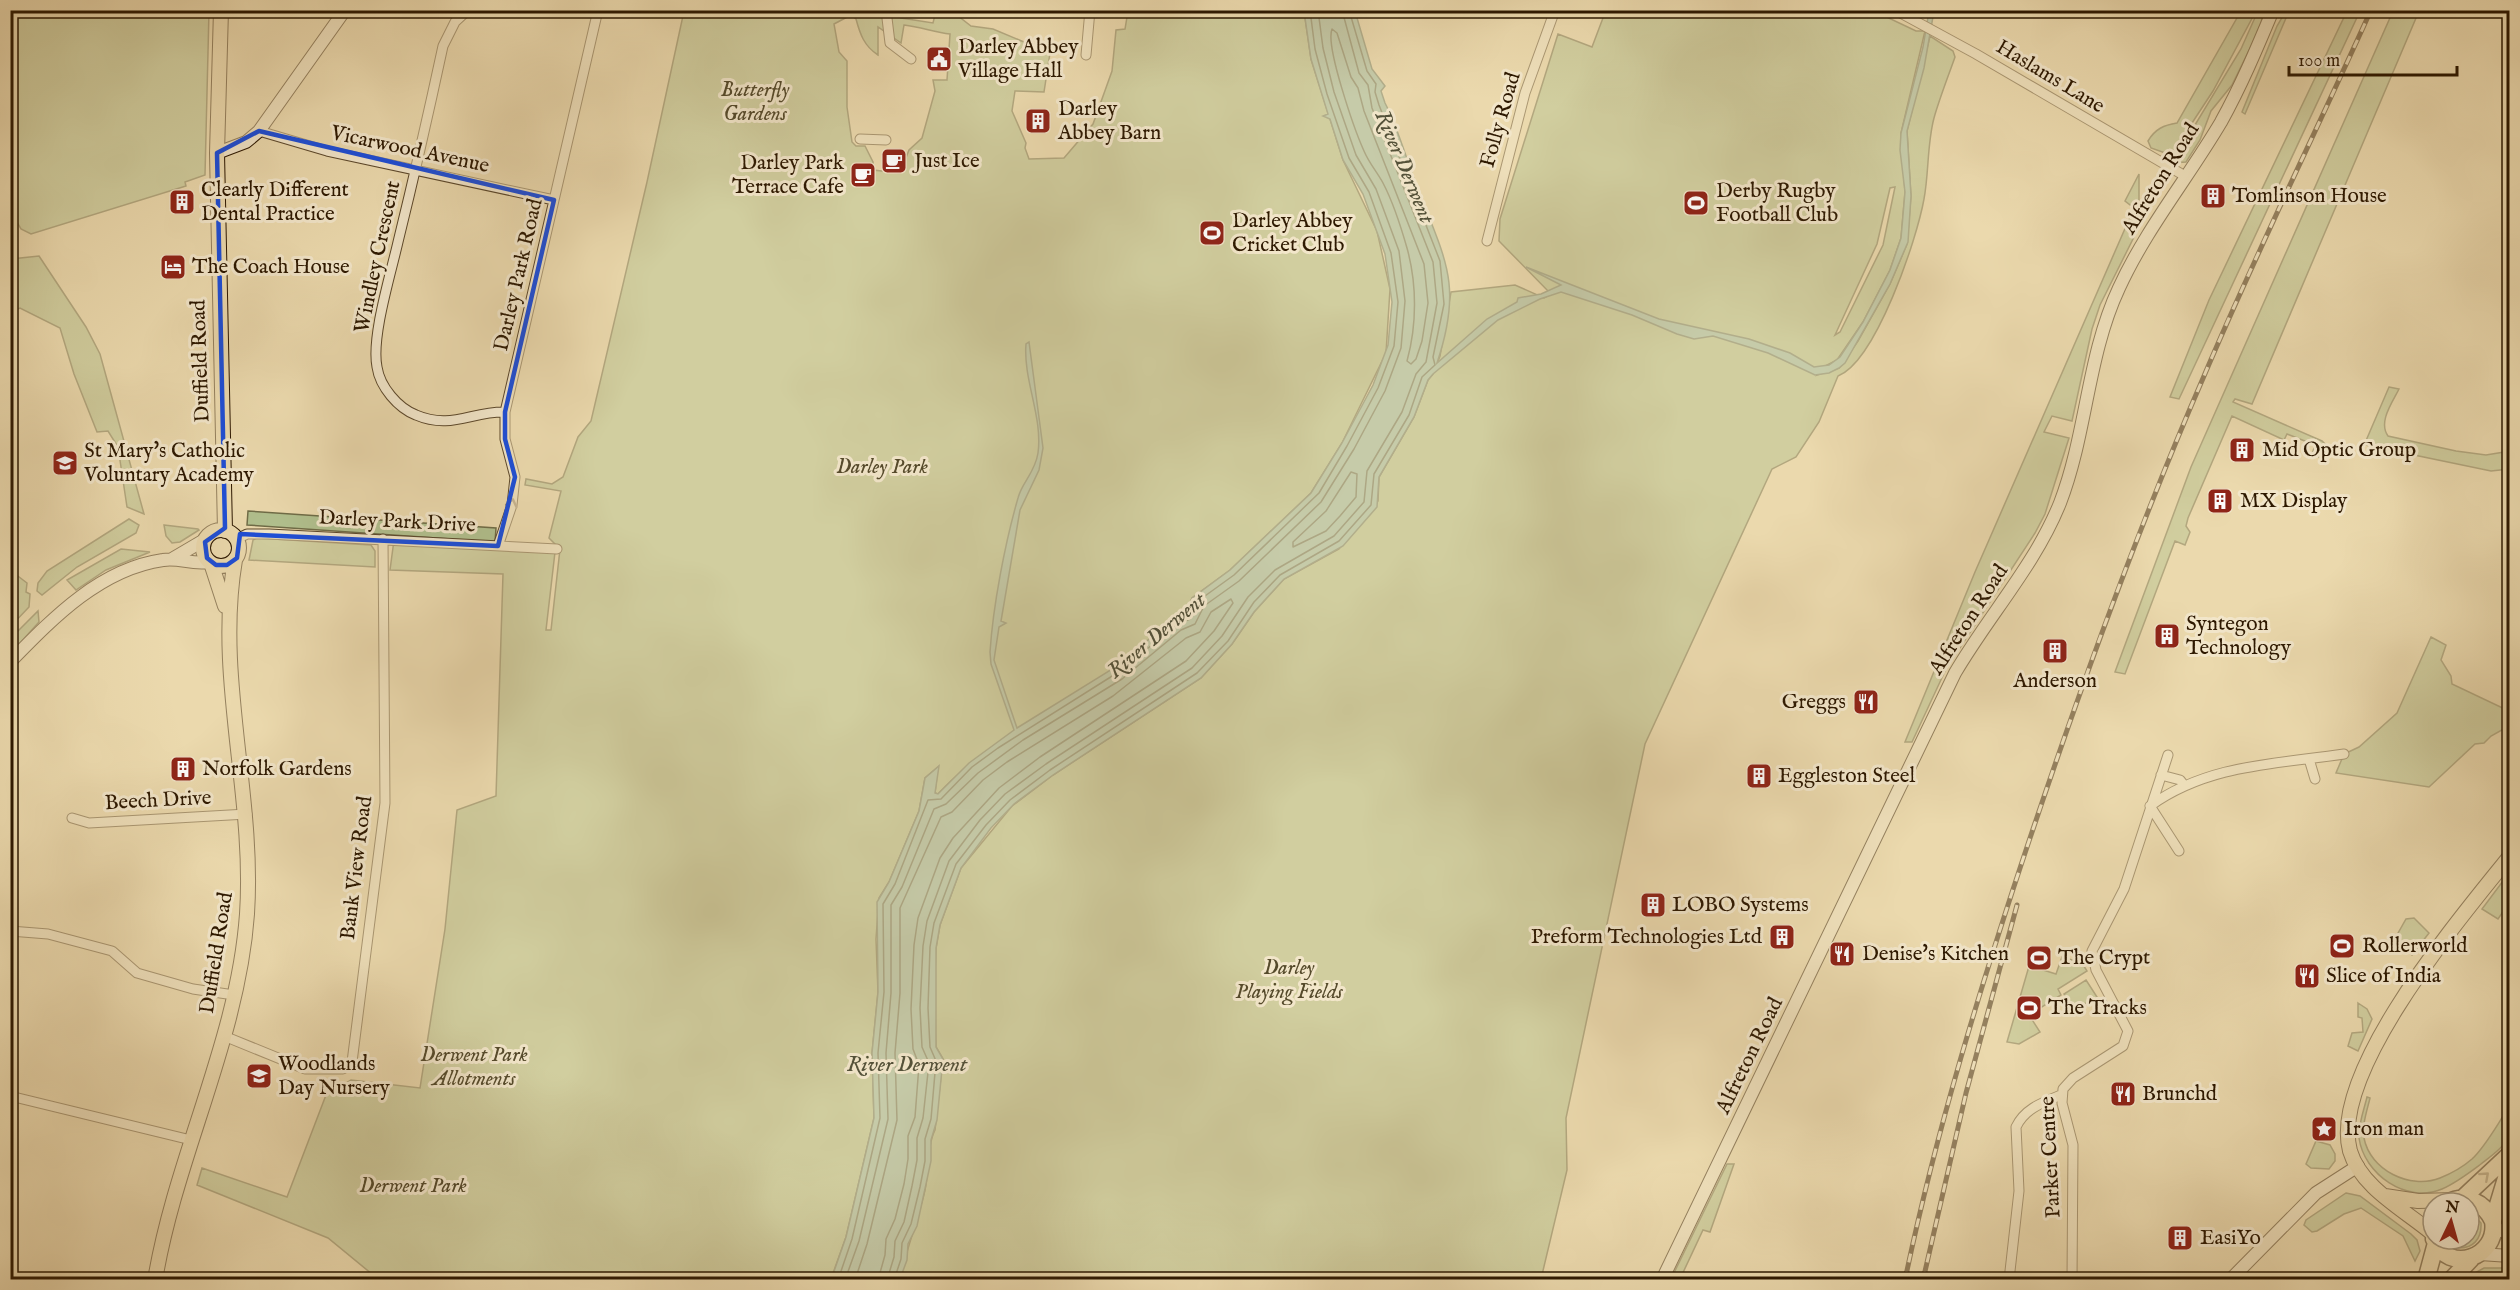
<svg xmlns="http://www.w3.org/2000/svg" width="2520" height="1290" viewBox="0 0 2520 1290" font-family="'IM FELL English',serif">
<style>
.green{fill:#b1c08e;stroke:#6f6c47;stroke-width:1.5;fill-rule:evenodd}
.water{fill:#99bba4;stroke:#6e7a62;stroke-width:1.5}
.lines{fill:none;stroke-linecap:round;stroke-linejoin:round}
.shore{stroke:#636a52;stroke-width:1.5}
.street-casing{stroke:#5c482b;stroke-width:11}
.secondary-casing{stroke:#2d1800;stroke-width:14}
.primary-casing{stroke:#2d1800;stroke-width:16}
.highway-casing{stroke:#2d1800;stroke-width:19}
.street{stroke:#f2e6ca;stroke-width:9}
.secondary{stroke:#f2e6ca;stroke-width:12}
.primary{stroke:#ebd9ad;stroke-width:14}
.highway{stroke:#ebd9ad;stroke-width:16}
.rail-casing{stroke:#2d1800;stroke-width:5}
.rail{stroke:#f2e6ca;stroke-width:3;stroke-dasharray:9;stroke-linecap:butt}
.oneway{stroke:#99896f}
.oneway2{stroke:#96825f}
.marked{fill:none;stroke:#1d4ed8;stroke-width:4.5;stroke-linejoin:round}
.labels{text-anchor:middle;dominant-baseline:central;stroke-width:6;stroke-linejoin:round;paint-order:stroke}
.poi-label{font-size:21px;fill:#2d1800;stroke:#f2e6ca;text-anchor:start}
.street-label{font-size:21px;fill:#2d1800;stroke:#f2e6ca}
.park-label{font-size:21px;font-style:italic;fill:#554a2b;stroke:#f2e6ca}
.water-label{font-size:22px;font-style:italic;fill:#535139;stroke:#f2e6ca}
</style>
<rect width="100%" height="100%" fill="#ebd9ad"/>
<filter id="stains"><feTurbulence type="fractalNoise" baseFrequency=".00333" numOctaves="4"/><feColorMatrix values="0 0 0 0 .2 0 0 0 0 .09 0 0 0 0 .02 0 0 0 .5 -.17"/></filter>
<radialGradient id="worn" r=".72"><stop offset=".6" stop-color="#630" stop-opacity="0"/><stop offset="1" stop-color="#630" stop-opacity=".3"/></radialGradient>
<path class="green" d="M891 10 901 18 933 23 936 11 958 16 971 26 993 29 1050 53 1044 92 1015 91 1012 111 1026 143 1025 148 1029 159 1064 158 1093 124 1112 71 1116 30 1125 29 1128 11H1304L1311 59 1330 119 1343 160 1377 231 1390 289 1386 353 1342 443 1311 493 1230 570 1192 598 1186 614 1175 618C1151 637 1128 659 1103 676 1045 714 986 743 938 794L935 793 938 767 925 778 919 811 889 882 879 898 876 939 878 992 872 1053 874 1118 846 1237 831 1279H378L328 1238 197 1185 202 1168 287 1197 326 1095 351 1080 420 1088 445 929 457 810 496 796 503 574 390 570 394 540 555 552 546 630H551L560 549 549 538 561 491 525 485 526 479 552 484 563 477 578 437 591 421 647 182 684 11ZM851 15 856 19C860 34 864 46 878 55V27L901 43 904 25C921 27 934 32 950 34L947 80H933L935 91 922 138 909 150 900 173 873 170V162L865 146H856L852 142 847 107V61L839 52 834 24Z
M1606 10 1874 11 1916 31H1925L1901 133 1905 192 1901 238 1890 270 1863 322 1837 360 1823 367 1817 375 1839 368 1858 341 1890 284 1907 244 1911 196 1907 131 1930 36 1953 51 1955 57C1948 77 1940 97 1934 118 1927 144 1929 173 1924 199 1917 239 1876 361 1838 376L1819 422 1796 457 1772 469 1645 744 1566 1118 1567 1170 1541 1279 900 1280C906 1249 918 1221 925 1190 929 1171 927 1146 935 1130L943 1059 936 1047 934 1008 936 948 940 925 961 868 1012 806 1053 775 1201 678 1232 644 1254 612 1284 579 1339 549 1378 501 1379 477 1414 417 1428 380 1433 374 1440 356 1451 292 1515 285 1544 298 1551 294 1499 241 1500 219 1558 34 1592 47ZM1895 187 1883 245 1840 332 1835 335 1877 244 1890 188Z
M10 11H209L205 175 185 182 186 186 31 234 21 229 11 212Z
M2241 11H2256L2213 91 2171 155 2151 148 2148 141C2155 129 2164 125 2177 123Z
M2289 11 2245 114 2242 112 2277 26 2284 14Z
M2347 11H2360L2179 399 2170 397 2209 300Z
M2393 11H2419L2252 404 2235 399 2233 402 2322 441 2326 445 2321 458 2312 454 2315 445 2287 434 2284 440 2232 416 2188 518 2186 526 2190 532 2185 545 2175 541 2125 674 2115 672 2191 467Z
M2257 13 2262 16 2261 26 2232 85 2211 111 2200 140 2186 162 2172 163 2241 49Z
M2139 174V205L2143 219 2100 305 2092 329 2072 421 2052 416 2044 432 2069 438 2045 514 2035 533 1946 669 1912 742H1905L1975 572 2134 208 2125 201Z
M39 256 86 327 100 354 144 514 127 507 118 447 108 431 97 432 74 374 60 328 20 308 11 312V259Z
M2389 387 2399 389C2392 403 2378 422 2388 436L2456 451 2486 455 2504 452 2509 441V469L2491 471 2366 445 2365 443Z
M248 511 496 528 495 542 247 525Z
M129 519 139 525 136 533 77 567 42 595 37 591 38 583 47 571Z
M164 525 198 529 199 530 180 542 172 543 166 536Z
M257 538 371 545 375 551V567L249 560 253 540Z
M121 549 150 552 106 570 76 590 67 580Z
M10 570 27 583 26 592 30 594 29 607 11 626Z
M38 611 39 622 11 653V638Z
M2431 637 2446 645 2441 660 2451 676 2452 684 2509 711V726L2491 736 2484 743 2475 744 2429 787 2336 773 2344 754 2359 747 2397 713Z
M2509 873V903L2498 919 2482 909Z
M2414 918 2429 933 2412 955 2393 942 2406 919Z
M2034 949 2048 953 2043 970 2056 974 2062 957 2082 963 2087 971 2058 989 2061 995 2029 1015 2040 1032 2019 1044 2007 1042Z
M2086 980 2097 997 2074 1010 2064 994Z
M2358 1003 2367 1009 2372 1019 2358 1051 2348 1046 2352 1033 2363 1032 2362 1018 2358 1017Z
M2367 1097 2370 1098C2367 1111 2362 1124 2364 1138 2370 1170 2410 1190 2440 1178 2450 1174 2464 1166 2472 1159 2486 1146 2498 1123 2509 1107 2510 1115 2512 1126 2510 1134 2506 1146 2490 1157 2481 1164 2469 1173 2456 1183 2442 1189 2406 1204 2364 1174 2359 1138 2358 1125 2364 1110 2367 1097Z
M2316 1141 2330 1145 2335 1154V1161L2329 1169 2311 1168 2306 1164Z
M1727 1164H1734L1710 1232 1703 1230 1680 1279H1671Z
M2346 1193 2360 1196 2411 1234 2417 1240 2420 1251 2415 1261 2403 1236 2361 1208 2344 1214 2317 1231 2312 1232 2304 1225 2306 1220Z
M2469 1210 2481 1223C2482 1239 2473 1249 2457 1248L2445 1239H2469Z
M2484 1268H2509V1279H2464Z"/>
<path class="water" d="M1304 11H1355L1372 69 1385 86 1381 91 1385 103C1398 128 1406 158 1416 184 1444 258 1464 283 1437 363L1487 319 1517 302 1518 298 1541 294 1561 285 1526 267 1659 319 1749 339 1790 353 1814 367 1829 365 1840 357 1863 322 1890 270 1901 238 1905 192 1900 150 1901 133 1923 47 1929 11H1934L1924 68 1907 131 1911 196 1908 242 1890 284 1845 363 1839 368 1829 373 1815 375 1768 353 1713 336 1694 339 1677 334 1632 315 1561 292 1540 299 1498 320 1433 374 1428 380 1414 417 1379 477 1377 507 1343 546 1284 579 1254 612 1232 644 1201 678 1053 775 1014 804 991 828 961 868 940 925 936 948V1047L943 1059 937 1120 931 1140V1161L917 1226 908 1244 907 1260 900 1279 831 1280 846 1237 874 1118 872 1053 878 992 877 902 889 882 919 811 925 778 939 766 935 793 938 794 969 763 1014 730 991 664 990 652C993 606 1005 543 1018 498 1022 482 1035 473 1038 453 1043 417 1023 380 1026 344L1029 342 1043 448 1039 470 1020 510 1001 621 1006 623 999 627 994 660 1017 728 1114 668 1175 618 1186 614 1192 598 1230 570 1311 493 1342 443 1373 385 1388 345 1392 302 1385 254 1363 194 1343 160 1330 119 1323 116 1328 114 1311 59Z"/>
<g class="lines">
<path class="shore" d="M1332 29 1337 33 1351 77 1358 88 1364 111 1424 264 1428 303 1422 341 1416 359 1411 364 1407 361C1417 325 1417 284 1407 248 1401 227 1393 202 1383 183 1377 172 1369 163 1364 151 1355 131 1325 46 1332 29Z
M1351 472 1357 474 1356 497 1340 516 1326 531 1293 547V542L1326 511Z
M838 1280 852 1239 880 1118 878 1053 884 992 883 904 895 884 928 800 941 799 972 767 998 748 1117 673 1178 624 1190 619 1198 601 1234 575 1319 493 1347 446 1378 388 1394 346 1398 302 1391 253 1369 192 1349 158 1327 94 1315 49 1310 10
M845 1280 859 1241 888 1119 886 1053 891 993V905L902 887 934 809 946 804 978 773 1023 740 1122 679 1181 630 1195 624 1204 606 1239 581 1321 502 1354 449 1385 391 1401 348 1405 301 1399 251 1376 189 1356 155 1334 92 1323 48 1318 10
M855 1280 867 1244 897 1120 895 1053 900 993V908L941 817 952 812 983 780 1007 762 1113 696 1186 638 1200 632 1211 612 1231 599 1233 603 1214 631 1186 661 1040 757 999 788 953 838 940 858 918 918 914 945 911 1009 913 1049 919 1065 915 1117 908 1136V1159L904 1184 895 1219 886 1239 885 1255 878 1280
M887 1280 894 1257 895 1241 904 1222 912 1186 917 1160V1138L923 1118 929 1063 922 1047 920 1008 923 946 927 921 949 861 980 820 1005 794 1046 764 1192 668 1222 636 1248 597 1275 570 1334 536 1364 502 1367 471 1402 412 1416 374 1426 362 1437 303 1433 262 1372 108 1368 85 1359 73 1342 10
M894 1280 901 1259 902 1243 911 1224 920 1187 925 1161V1139L931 1119 936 1061 930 1047 928 1008 930 947 934 923 956 864 986 825 1010 800 1050 770 1197 673 1228 641 1254 602 1280 575 1339 541 1371 505 1374 474 1409 415 1422 377 1435 365 1433 357 1444 304 1440 261 1379 105 1375 92 1376 84 1367 71 1349 10"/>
<g class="street-casing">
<path id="street" d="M468 10 455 22 443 46C429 111 414 177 398 242 391 273 371 337 377 367 380 387 398 408 416 415 451 430 472 411 505 412
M582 10 597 13
M886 10 890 43 911 59
M1895 10 1976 54 2185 176
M1086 55 1090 10
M259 131 327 151 554 200
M860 139 886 140
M1487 241 1525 93 1555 10
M237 539 247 534H269L557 549
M498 546 512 505 515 477 505 439V412L598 10
M2309 759 2315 779
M2161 775 2180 780 2184 785
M72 818 89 823 247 814
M2179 851 2150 806C2208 764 2277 764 2344 754
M10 931 48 934 112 951 137 973 193 989 234 995
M224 1036 305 1069H343L352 1062 385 803 383 539
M10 1096 191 1140
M2009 1280 2019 1191 2016 1127C2025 1108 2044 1102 2061 1095
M2072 1280 2073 1145 2062 1103 2063 1089 2073 1078 2123 1046 2128 1031 2096 970 2092 951 2124 889 2168 755"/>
</g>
<g class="secondary-casing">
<path id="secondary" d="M217 153 246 142 259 131 345 10
M172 559 206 539
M10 662C53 618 100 569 163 560 179 557 191 565 209 562
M2494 1227 2510 1235
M2480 1254 2510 1256
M1662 1280 1955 673C1989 615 2035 565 2060 503 2087 433 2087 356 2119 288 2146 229 2188 178 2221 122 2241 86 2257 48 2273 10
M2230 1280 2316 1193 2358 1166"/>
</g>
<g class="primary-casing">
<path id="primary" d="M221 10 217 153 225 531
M203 548a18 18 0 1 1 36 0a18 18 0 1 1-36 0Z
M211 563 225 606
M2385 1196 2418 1201 2453 1200
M2433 1234C2405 1210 2361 1188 2350 1151 2329 1072 2462 916 2510 856
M155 1280C176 1155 238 1040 247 914 255 795 215 677 235 560"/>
</g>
<g class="highway-casing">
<path id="highway" d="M2463 1198 2510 1154
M2493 1221 2510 1165
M2434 1239C2448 1276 2499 1257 2493 1221 2484 1202 2466 1193 2447 1203
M2426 1280 2436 1243
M2451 1280 2471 1259"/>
</g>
<use href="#street" class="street"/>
<use href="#secondary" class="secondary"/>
<use href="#primary" class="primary"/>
<use href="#highway" class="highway"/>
<g class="rail-casing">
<path id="rail" d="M1905 1280C1936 1131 1981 985 2029 841 2082 683 2138 528 2204 376 2256 253 2316 132 2371 10
M1923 1280 1966 1093 2017 905"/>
</g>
<use href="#rail" class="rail"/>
</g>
<defs><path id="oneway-chevron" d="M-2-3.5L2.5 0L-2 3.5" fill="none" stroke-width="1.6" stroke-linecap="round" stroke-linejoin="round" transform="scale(1.5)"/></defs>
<use class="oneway" href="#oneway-chevron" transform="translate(512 503) rotate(-77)"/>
<use class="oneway2" href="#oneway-chevron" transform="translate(2485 1176) rotate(-42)"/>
<path d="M0 0H2520V1290H0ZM259 131 554 200 505 412V439L515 477 498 546 240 534 237 558 227 565H216L207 558 205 542 225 528 217 153Z" fill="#ebd9ad" fill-opacity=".55" fill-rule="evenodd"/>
<path class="marked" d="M259 131 554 200 505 412V439L515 477 498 546 240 534 237 558 227 565H216L207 558 205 542 225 528 217 153Z"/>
<defs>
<g id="civic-square" transform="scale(1.35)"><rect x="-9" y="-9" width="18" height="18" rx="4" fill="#8f2418" stroke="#f2e6ca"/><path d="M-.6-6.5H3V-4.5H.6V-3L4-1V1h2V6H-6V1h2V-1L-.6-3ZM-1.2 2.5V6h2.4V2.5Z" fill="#fff"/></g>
<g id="building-square" transform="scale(1.35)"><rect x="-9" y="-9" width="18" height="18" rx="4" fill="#8f2418" stroke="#f2e6ca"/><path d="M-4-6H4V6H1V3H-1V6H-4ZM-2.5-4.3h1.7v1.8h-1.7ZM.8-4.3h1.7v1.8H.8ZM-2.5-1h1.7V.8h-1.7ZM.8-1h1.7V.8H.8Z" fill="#fff"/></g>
<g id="cafe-square" transform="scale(1.35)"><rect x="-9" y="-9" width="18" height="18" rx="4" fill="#8f2418" stroke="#f2e6ca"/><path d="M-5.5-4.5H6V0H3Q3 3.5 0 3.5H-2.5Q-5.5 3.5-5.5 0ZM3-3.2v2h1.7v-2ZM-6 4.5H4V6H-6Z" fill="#fff"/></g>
<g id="stadium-square" transform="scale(1.35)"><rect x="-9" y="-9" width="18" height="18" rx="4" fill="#8f2418" stroke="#f2e6ca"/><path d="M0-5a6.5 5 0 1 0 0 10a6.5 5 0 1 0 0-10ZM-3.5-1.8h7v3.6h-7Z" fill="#fff"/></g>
<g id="hotel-square" transform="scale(1.35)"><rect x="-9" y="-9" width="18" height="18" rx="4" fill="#8f2418" stroke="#f2e6ca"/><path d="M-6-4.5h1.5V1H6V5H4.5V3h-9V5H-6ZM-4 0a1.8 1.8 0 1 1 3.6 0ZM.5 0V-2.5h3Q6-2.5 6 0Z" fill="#fff"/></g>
<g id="school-square" transform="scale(1.35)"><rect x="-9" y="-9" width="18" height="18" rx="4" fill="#8f2418" stroke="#f2e6ca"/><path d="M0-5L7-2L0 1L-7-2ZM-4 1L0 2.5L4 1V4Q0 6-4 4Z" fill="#fff"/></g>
<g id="restaurant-square" transform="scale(1.35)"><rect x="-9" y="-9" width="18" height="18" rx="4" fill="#8f2418" stroke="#f2e6ca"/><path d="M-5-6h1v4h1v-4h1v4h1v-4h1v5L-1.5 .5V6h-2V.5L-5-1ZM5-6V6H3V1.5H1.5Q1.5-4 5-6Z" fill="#fff"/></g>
<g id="sight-square" transform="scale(1.35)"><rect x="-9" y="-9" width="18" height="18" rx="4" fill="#8f2418" stroke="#f2e6ca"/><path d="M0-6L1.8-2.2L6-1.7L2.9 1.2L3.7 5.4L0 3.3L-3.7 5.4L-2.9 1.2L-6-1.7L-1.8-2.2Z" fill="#fff"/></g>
</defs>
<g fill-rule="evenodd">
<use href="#civic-square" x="939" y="59"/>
<use href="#building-square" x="1038" y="121"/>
<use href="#cafe-square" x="894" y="161"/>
<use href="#cafe-square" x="863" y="175"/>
<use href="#building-square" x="2213" y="196"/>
<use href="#building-square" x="182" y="202"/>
<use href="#stadium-square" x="1696" y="203"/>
<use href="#stadium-square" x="1212" y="233"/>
<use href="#hotel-square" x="173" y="267"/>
<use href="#building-square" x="2242" y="450"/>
<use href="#school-square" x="65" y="463"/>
<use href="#building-square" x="2220" y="501"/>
<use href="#building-square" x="2167" y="636"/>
<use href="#building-square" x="2055" y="651"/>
<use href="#restaurant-square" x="1866" y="702"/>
<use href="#building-square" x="183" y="769"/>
<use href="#building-square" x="1759" y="776"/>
<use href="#building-square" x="1653" y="905"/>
<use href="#building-square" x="1782" y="937"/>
<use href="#stadium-square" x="2342" y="946"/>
<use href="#restaurant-square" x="1842" y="954"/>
<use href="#stadium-square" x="2039" y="958"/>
<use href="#restaurant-square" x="2307" y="976"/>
<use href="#stadium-square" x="2029" y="1008"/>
<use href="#school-square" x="259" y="1076"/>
<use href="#restaurant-square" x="2123" y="1094"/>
<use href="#sight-square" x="2324" y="1129"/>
<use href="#building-square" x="2180" y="1238"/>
</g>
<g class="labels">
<g class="poi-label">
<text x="958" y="47">Darley Abbey<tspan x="958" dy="24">Village Hall</tspan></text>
<text x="1058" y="109">Darley<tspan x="1058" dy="24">Abbey Barn</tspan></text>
<text x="914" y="161">Just Ice</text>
<text x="844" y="163" text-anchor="end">Darley Park<tspan x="844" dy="24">Terrace Cafe</tspan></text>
<text x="201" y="190">Clearly Different<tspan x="201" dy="24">Dental Practice</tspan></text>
<text x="1716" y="191">Derby Rugby<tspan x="1716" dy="24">Football Club</tspan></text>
<text x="2232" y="196">Tomlinson House</text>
<text x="1232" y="221">Darley Abbey<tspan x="1232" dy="24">Cricket Club</tspan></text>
<text x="192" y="267">The Coach House</text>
<text x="2262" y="450">Mid Optic Group</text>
<text x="84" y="451">St Mary's Catholic<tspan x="84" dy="24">Voluntary Academy</tspan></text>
<text x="2240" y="501">MX Display</text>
<text x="2186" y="624">Syntegon<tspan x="2186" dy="24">Technology</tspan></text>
<text x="2055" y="681" text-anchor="middle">Anderson</text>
<text x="1846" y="702" text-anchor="end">Greggs</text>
<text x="202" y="769">Norfolk Gardens</text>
<text x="1778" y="776">Eggleston Steel</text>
<text x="1672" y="905">LOBO Systems</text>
<text x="1762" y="937" text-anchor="end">Preform Technologies Ltd</text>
<text x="2362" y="946">Rollerworld</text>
<text x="1862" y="954">Denise's Kitchen</text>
<text x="2058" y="958">The Crypt</text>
<text x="2326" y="976">Slice of India</text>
<text x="2048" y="1008">The Tracks</text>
<text x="278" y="1064">Woodlands<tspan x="278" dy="24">Day Nursery</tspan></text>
<text x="2142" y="1094">Brunchd</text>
<text x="2344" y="1129">Iron man</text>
<text x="2200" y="1238">EasiYo</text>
</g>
<g class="street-label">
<text transform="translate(2050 77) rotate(31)">Haslams Lane</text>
<text transform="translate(1501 120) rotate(-74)">Folly Road</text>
<text transform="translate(410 150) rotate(12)">Vicarwood Avenue</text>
<text transform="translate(2161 179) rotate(-58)">Alfreton Road</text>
<text transform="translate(378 257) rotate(-78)">Windley Crescent</text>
<text transform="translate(519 275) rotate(-77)">Darley Park Road</text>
<text transform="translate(201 361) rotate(-92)">Duffield Road</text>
<text transform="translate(397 522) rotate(3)">Darley Park Drive</text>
<text transform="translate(1969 620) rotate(-57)">Alfreton Road</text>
<text transform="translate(158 801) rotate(-3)">Beech Drive</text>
<text transform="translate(357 868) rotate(-83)">Bank View Road</text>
<text transform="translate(217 953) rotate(-81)">Duffield Road</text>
<text transform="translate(1750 1056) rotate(-64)">Alfreton Road</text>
<text transform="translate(2051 1157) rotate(-93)">Parker Centre</text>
</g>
<g class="park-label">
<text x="755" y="90">Butterfly<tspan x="755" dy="24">Gardens</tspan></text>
<text x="882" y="467">Darley Park</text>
<text x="1289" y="968">Darley<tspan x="1289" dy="24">Playing Fields</tspan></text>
<text x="474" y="1055">Derwent Park<tspan x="474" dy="24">Allotments</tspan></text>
<text x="413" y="1186">Derwent Park</text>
</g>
<g class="water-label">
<text transform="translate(1404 167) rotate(67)">River Derwent</text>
<text transform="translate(1157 636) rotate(-40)">River Derwent</text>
<text x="907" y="1065">River Derwent</text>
</g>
</g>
<rect width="2520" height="1290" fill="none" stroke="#ebd9ad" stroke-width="36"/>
<rect x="12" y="12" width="2496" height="1266" fill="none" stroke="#2d1800" stroke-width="3"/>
<rect x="18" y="18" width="2484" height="1254" fill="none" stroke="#2d1800" stroke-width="1.5"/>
<g transform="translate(2451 1221) rotate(5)"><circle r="28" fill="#f2e6ca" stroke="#a39479" stroke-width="1.5"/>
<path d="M0-4.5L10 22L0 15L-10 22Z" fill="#8f2418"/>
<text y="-9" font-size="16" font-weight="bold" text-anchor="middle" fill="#2d1800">N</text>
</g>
<path d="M2289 66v9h168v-9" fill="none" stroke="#2d1800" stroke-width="3"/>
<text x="2298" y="66" font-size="18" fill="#2d1800" stroke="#f2e6ca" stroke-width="4.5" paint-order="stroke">100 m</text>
<rect width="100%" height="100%" filter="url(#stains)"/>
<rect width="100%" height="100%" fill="url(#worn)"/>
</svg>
